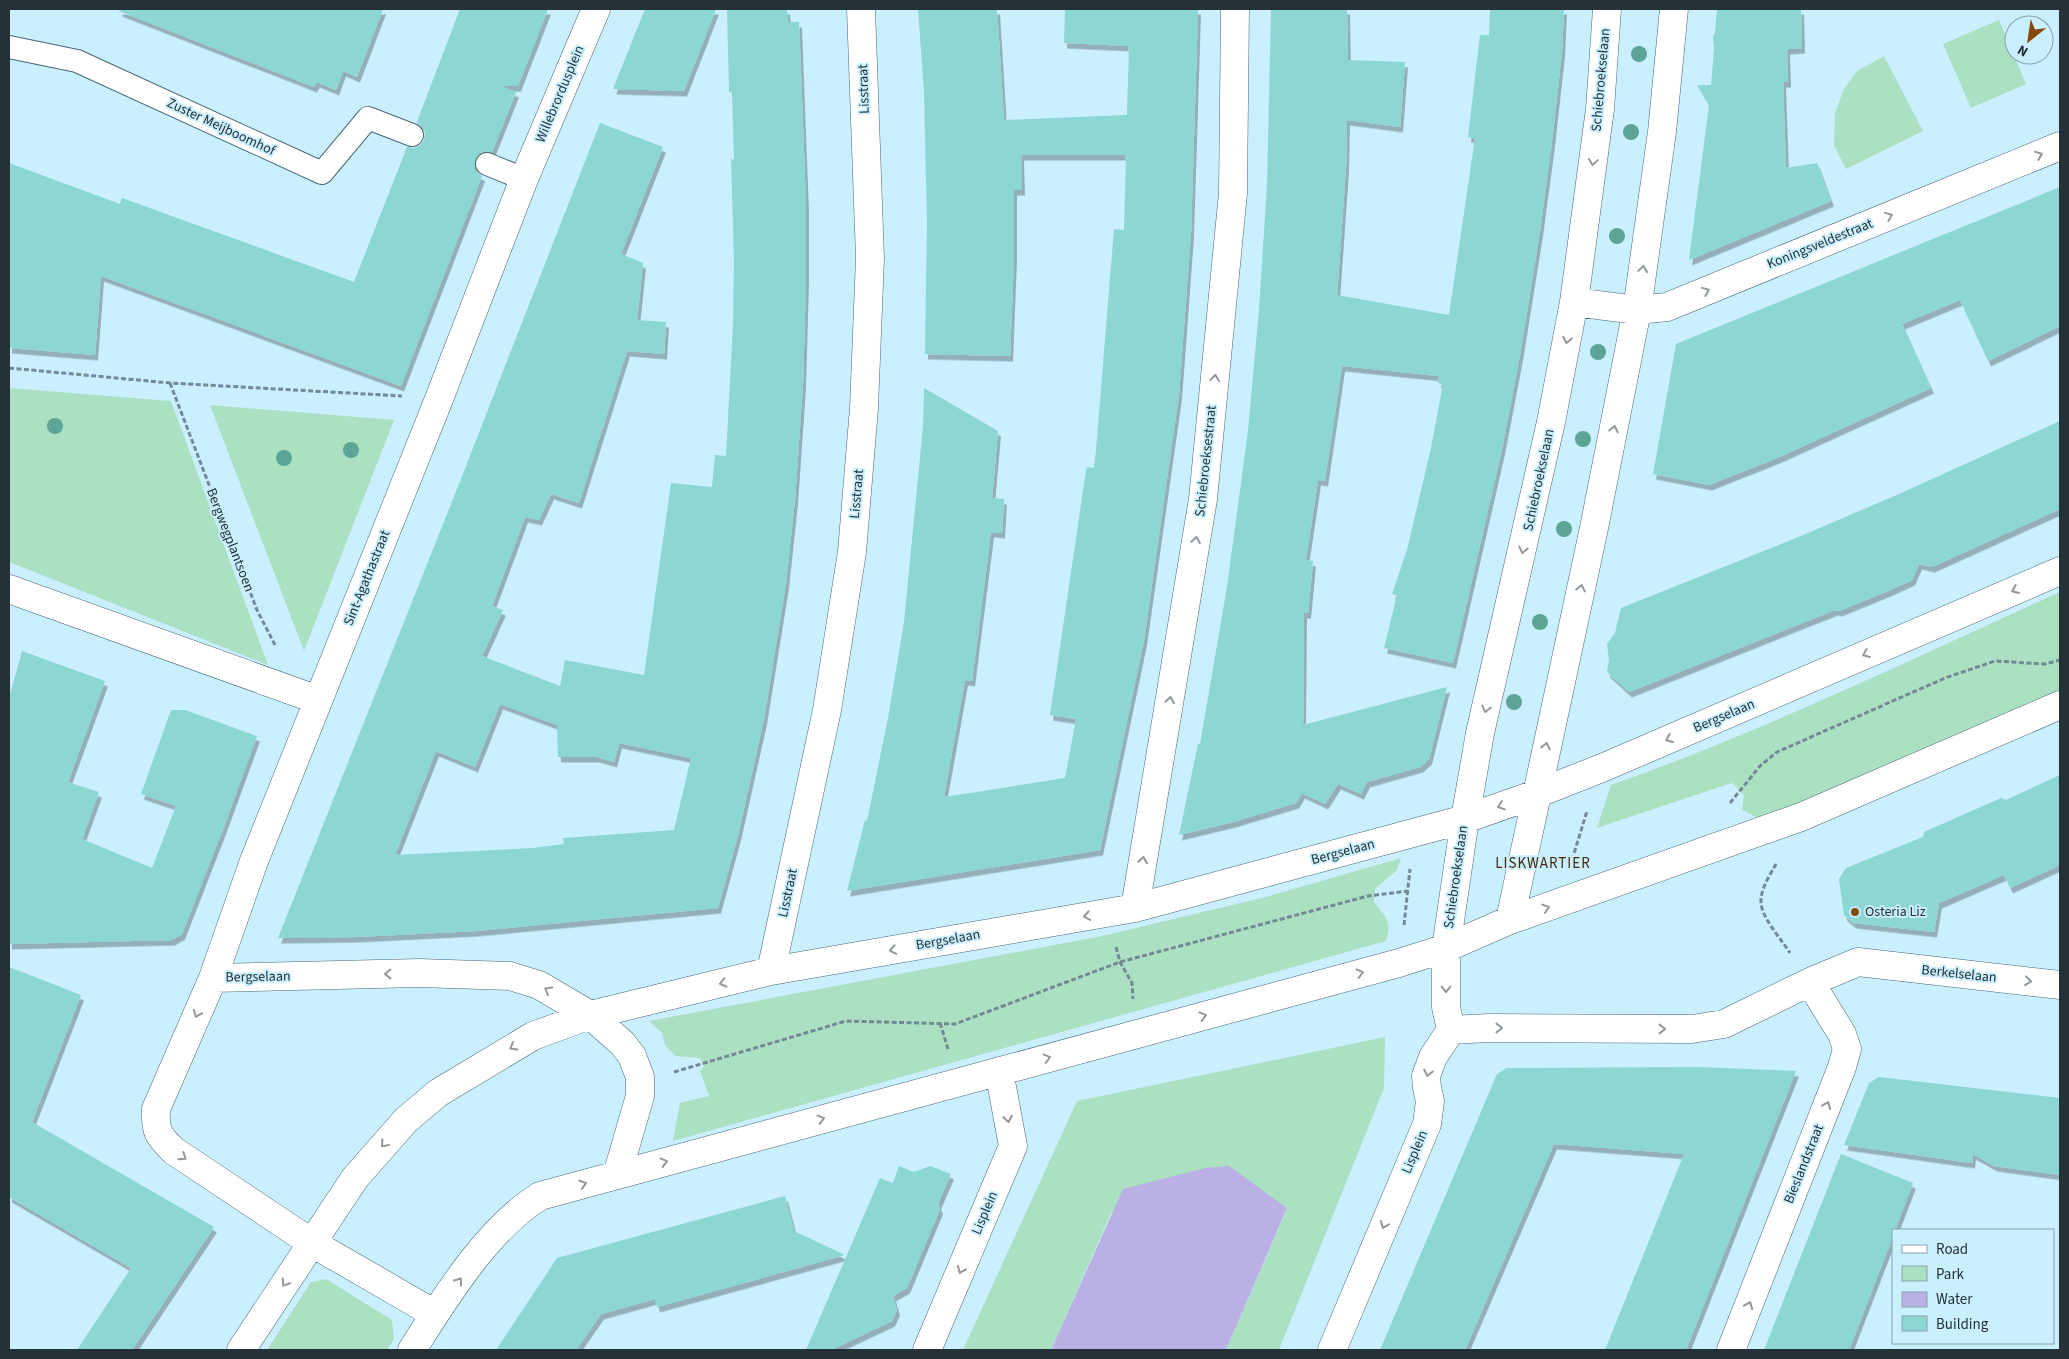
<svg xmlns="http://www.w3.org/2000/svg" width="2069" height="1359" viewBox="0 0 2069 1359" font-family="'Source Sans 3',sans-serif">
<style>
.green{fill:#ace0c2}
.water{fill:#bab0e4}
.building{fill:#8cd6d3;fill-rule:evenodd;filter:url(#shadow)}
.lines{fill:none;stroke-linecap:round;stroke-linejoin:round}
.service-casing{stroke:#476775;stroke-width:24}
.minor-casing{stroke:#476775;stroke-width:29}
.path{stroke:#718a94;stroke-width:3;stroke-dasharray:5 2.5;stroke-linecap:butt}
.service{stroke:#fff;stroke-width:22}
.minor{stroke:#fff;stroke-width:28}
.tree{fill:#5ba496}
.oneway{stroke:#92989c}
.poi-dot{fill:#864906;stroke:#caeffe;stroke-width:2}
.labels{text-anchor:middle;dominant-baseline:central;stroke-width:4;stroke-linejoin:round;paint-order:stroke}
.street-label{font-size:14px;fill:#243238;stroke:#caeffe}
.poi-label{font-size:14px;fill:#243238;stroke:#caeffe;text-anchor:start}
.neighbourhood-label{font-size:15px;letter-spacing:1px;fill:#45270b;stroke:#caeffe}
</style>
<defs>
<filter id="shadow"><feDropShadow dx="3" dy="5.5" stdDeviation="0" flood-color="#0004"/></filter>
</defs>
<rect width="100%" height="100%" fill="#caeffe"/>
<path class="green" d="M1999 20 2026 84 1971 108 1943 44Z
M1884 56 1923 131 1846 169 1834 145 1835 113 1844 89 1857 71Z
M9 388 171 401 268 665 9 562Z
M210 405 394 420 304 651Z
M2060 592V691L1775 817H1756L1742 810 1744 795 1732 783 1597 828 1611 785C1764 731 1912 659 2060 592Z
M1401 858 1397 870 1375 889 1374 902C1386 918 1392 921 1386 941L673 1141 680 1103 709 1096 700 1071 704 1066 700 1058 675 1056 665 1045 662 1033 649 1021 1102 936 1266 897Z
M1385 1037 1384 1088 1279 1350H1226L1287 1209 1112 1211 1051 1350H963L1077 1101Z
M326 1279 392 1320 394 1339 387 1350H267L311 1282Z"/>
<path class="water" d="M1229 1166 1287 1208 1226 1350H1051L1123 1189 1206 1168Z"/>
<path class="building" d="M120 9H383L357 77 343 71 336 90 317 82 314 87 119 11Z
M460 9H548L518 86H500L516 92 492 152 486 151 479 153 475 160 474 166 476 172 482 176 401 386 101 276 95 355 9 348V163L120 204 122 198 354 282 407 147 414 148 420 145 424 140 425 132 422 126 417 123 418 119Z
M645 9H716L684 91 613 89Z
M727 9H787L788 22H799L806 206V277L803 383 795 499 786 583 764 719 738 835 718 908 476 931 356 937 278 938 457 489 600 123 663 147 621 254 643 263 637 320 666 322 664 354 627 351 579 503 551 494 539 520 525 517 492 606 503 610 482 656 560 686 565 660 644 675 671 483 712 487 715 455 726 456 733 324 734 260 731 159 734 160 732 92H729ZM500 704 557 725 558 757H597L614 762 619 743 691 758 674 830 563 838 564 844 533 848 395 855 436 751 475 767Z
M918 9H997L1004 120 1127 115 1129 46 1064 43 1065 9H1198L1191 232 1179 394 1144 640 1100 850 847 891 865 820 867 821 888 718 904 622 923 427 924 388 998 431 992 498 1004 499 1002 533 991 532 972 681 965 680 944 797 1065 778 1076 719 1050 715 1084 484 1087 467 1094 468 1096 450 1114 229 1124 230 1126 155H1021L1022 190H1014V255L1010 356 925 354 927 223 924 92Z
M1271 9H1347L1348 60 1405 62 1400 127 1347 120 1346 167 1337 295 1449 315 1475 138 1468 137 1480 35H1489L1490 9H1564L1562 51 1552 141 1540 231 1520 355 1502 449 1453 663 1384 648 1397 595 1392 594 1407 550 1431 448 1443 384 1438 383 1439 376 1342 366 1325 481 1318 480 1306 560 1313 561 1308 613H1304L1303 725 1447 687 1429 759 1420 767 1367 782 1361 794 1338 784 1325 804 1302 793 1296 803 1233 822 1179 835 1198 744H1200L1227 587 1248 431 1259 310 1267 185Z
M1717 9H1801L1802 48 1787 49 1788 82H1783L1786 168 1817 163 1831 201 1689 260 1709 105 1697 85H1711L1714 49 1713 36 1715 33Z
M2060 187V326L1988 361 1960 300 1902 324 1931 388 1777 458 1709 485 1653 474 1676 344Z
M2060 421V509L1932 567 1919 564 1912 580 1888 591 1839 611 1835 610 1629 692 1607 672 1609 660 1607 644 1615 633 1621 608 1801 536 1899 494Z
M22 651 105 681 68 782 99 792 82 839 152 868 176 806 141 794 171 710H185L257 736 223 829 182 934 172 940 9 944V698Z
M2060 775V865L2010 888 2004 875 1939 903 1934 932 1853 923 1844 915 1839 879 1846 868 1923 837 1924 832 2001 798 2006 800Z
M9 967 81 995 32 1122 214 1227 132 1350H77L131 1268 9 1197Z
M1699 1067 1796 1071 1686 1350H1605L1684 1154 1554 1144 1465 1350H1380L1497 1074 1507 1068Z
M1879 1077 2060 1098V1175L1994 1166 1973 1154 1972 1163 1844 1145 1869 1083Z
M1841 1154 1913 1183 1895 1230H1893V1236L1849 1350H1764Z
M899 1166 914 1172 930 1166 951 1174 938 1204 940 1209 907 1288 893 1296 897 1310 892 1321 831 1350H806L880 1178 893 1183Z
M785 1196 794 1231 845 1255 657 1307 655 1299 601 1314 576 1350H496L557 1258Z"/>
<g class="lines">
<g class="service-casing">
<path id="service" d="M9 47 77 61 322 173 368 118 412 135
M487 164 524 179"/>
</g>
<g class="minor-casing">
<path id="minor" d="M1574 302 1637 310 1667 307 2060 146
M9 589 318 700
M1135 908 1203 499 1233 193 1235 9
M1510 920 1594 528 1637 310 1662 132 1674 9
M771 971 827 710 852 552 864 408 870 258 861 9
M213 978 254 861 439 399 524 179 596 9
M1451 1030 1489 1028 1692 1029 1724 1024 1810 982 1858 962 2060 985
M435 1314 312 1243 174 1151C158 1136 155 1131 156 1109L213 978 419 973 510 976 539 985 590 1015 622 1043 632 1056 640 1077V1096L617 1175
M241 1350 355 1178 406 1120 438 1093 533 1036 590 1015 771 971 1135 908 1465 819 1536 794 1602 768 2060 571
M412 1350C445 1298 487 1229 540 1196L1399 963 1446 948 1510 920 1801 817 2060 705
M927 1350 1013 1146 999 1071
M1332 1350 1427 1124 1430 1101 1427 1088 1426 1076 1433 1057 1451 1030 1446 1007V948L1465 819 1480 733 1551 422 1574 302 1600 109 1607 9
M1731 1350 1842 1067 1847 1049 1842 1034 1810 982"/>
</g>
<path class="path" d="M9 368 170 383 402 396
M170 383 257 610 276 647
M1730 803 1760 766 1777 752 1945 678 1995 661 2045 664 2060 660
M1572 860 1587 811
M1776 864C1770 875 1761 888 1761 901 1760 916 1782 940 1790 953
M1404 925 1410 869
M1116 947 1120 962 1132 983 1133 999
M940 1023 948 1049
M674 1072 846 1021 955 1024 1120 962 1368 896 1408 891"/>
<use href="#service" class="service"/>
<use href="#minor" class="minor"/>
</g>
<g class="tree">
<circle cx="1639" cy="54" r="8"/>
<circle cx="1631" cy="132" r="8"/>
<circle cx="1617" cy="236" r="8"/>
<circle cx="1598" cy="352" r="8"/>
<circle cx="55" cy="426" r="8"/>
<circle cx="1583" cy="439" r="8"/>
<circle cx="351" cy="450" r="8"/>
<circle cx="284" cy="458" r="8"/>
<circle cx="1564" cy="529" r="8"/>
<circle cx="1540" cy="622" r="8"/>
<circle cx="1514" cy="702" r="8"/>
</g>
<defs><path id="oneway-chevron" d="M-2-3.5L2.5 0L-2 3.5" fill="none" stroke-width="1.6" stroke-linecap="round" stroke-linejoin="round" transform="scale(1.25)"/></defs>
<g class="oneway">
<use href="#oneway-chevron" transform="translate(2039 155) rotate(-22)"/>
<use href="#oneway-chevron" transform="translate(1593 162) rotate(98)"/>
<use href="#oneway-chevron" transform="translate(1889 216) rotate(-22)"/>
<use href="#oneway-chevron" transform="translate(1643 269) rotate(-82)"/>
<use href="#oneway-chevron" transform="translate(1706 291) rotate(-22)"/>
<use href="#oneway-chevron" transform="translate(1567 340) rotate(101)"/>
<use href="#oneway-chevron" transform="translate(1215 378) rotate(-84)"/>
<use href="#oneway-chevron" transform="translate(1614 429) rotate(-79)"/>
<use href="#oneway-chevron" transform="translate(1196 540) rotate(-81)"/>
<use href="#oneway-chevron" transform="translate(1523 550) rotate(103)"/>
<use href="#oneway-chevron" transform="translate(1581 588) rotate(-78)"/>
<use href="#oneway-chevron" transform="translate(2015 590) rotate(157)"/>
<use href="#oneway-chevron" transform="translate(1866 654) rotate(157)"/>
<use href="#oneway-chevron" transform="translate(1170 700) rotate(-81)"/>
<use href="#oneway-chevron" transform="translate(1486 709) rotate(103)"/>
<use href="#oneway-chevron" transform="translate(1669 739) rotate(157)"/>
<use href="#oneway-chevron" transform="translate(1546 746) rotate(-78)"/>
<use href="#oneway-chevron" transform="translate(1501 806) rotate(161)"/>
<use href="#oneway-chevron" transform="translate(1143 860) rotate(-81)"/>
<use href="#oneway-chevron" transform="translate(1546 908) rotate(-18)"/>
<use href="#oneway-chevron" transform="translate(1087 916) rotate(170)"/>
<use href="#oneway-chevron" transform="translate(893 950) rotate(170)"/>
<use href="#oneway-chevron" transform="translate(1360 973) rotate(-15)"/>
<use href="#oneway-chevron" transform="translate(388 974) rotate(179)"/>
<use href="#oneway-chevron" transform="translate(2028 981) rotate(6)"/>
<use href="#oneway-chevron" transform="translate(723 983) rotate(166)"/>
<use href="#oneway-chevron" transform="translate(1446 989) rotate(90)"/>
<use href="#oneway-chevron" transform="translate(548 990) rotate(-150)"/>
<use href="#oneway-chevron" transform="translate(197 1014) rotate(113)"/>
<use href="#oneway-chevron" transform="translate(1203 1016) rotate(-15)"/>
<use href="#oneway-chevron" transform="translate(1499 1028)"/>
<use href="#oneway-chevron" transform="translate(1662 1029)"/>
<use href="#oneway-chevron" transform="translate(513 1047) rotate(150)"/>
<use href="#oneway-chevron" transform="translate(1047 1058) rotate(-15)"/>
<use href="#oneway-chevron" transform="translate(1428 1073) rotate(102)"/>
<use href="#oneway-chevron" transform="translate(1827 1105) rotate(-68)"/>
<use href="#oneway-chevron" transform="translate(821 1119) rotate(-15)"/>
<use href="#oneway-chevron" transform="translate(1008 1119) rotate(80)"/>
<use href="#oneway-chevron" transform="translate(384 1144) rotate(131)"/>
<use href="#oneway-chevron" transform="translate(183 1157) rotate(34)"/>
<use href="#oneway-chevron" transform="translate(664 1162) rotate(-15)"/>
<use href="#oneway-chevron" transform="translate(583 1184) rotate(-16)"/>
<use href="#oneway-chevron" transform="translate(1384 1225) rotate(113)"/>
<use href="#oneway-chevron" transform="translate(961 1270) rotate(113)"/>
<use href="#oneway-chevron" transform="translate(459 1281) rotate(-54)"/>
<use href="#oneway-chevron" transform="translate(285 1283) rotate(123)"/>
<use href="#oneway-chevron" transform="translate(1749 1305) rotate(-68)"/>
</g>
<circle class="poi-dot" cx="1855" cy="912" r="5"/>
<g class="labels">
<g class="street-label">
<text transform="translate(1601 80) rotate(-85)">Schiebroekselaan</text>
<text transform="translate(864 89) rotate(-92)">Lisstraat</text>
<text transform="translate(560 94) rotate(-67)">Willebrordusplein</text>
<text transform="translate(221 127) rotate(25)">Zuster Meijboomhof</text>
<text transform="translate(1820 244) rotate(-22)">Koningsveldestraat</text>
<text transform="translate(1206 461) rotate(-84)">Schiebroeksestraat</text>
<text transform="translate(1539 480) rotate(-78)">Schiebroekselaan</text>
<text transform="translate(857 494) rotate(-85)">Lisstraat</text>
<text transform="translate(230 540) rotate(69)">Bergwegplantsoen</text>
<text transform="translate(367 578) rotate(-68)">Sint-Agathastraat</text>
<text transform="translate(1724 716) rotate(-23)">Bergselaan</text>
<text transform="translate(1343 852) rotate(-15)">Bergselaan</text>
<text transform="translate(1456 877) rotate(-82)">Schiebroekselaan</text>
<text transform="translate(788 893) rotate(-78)">Lisstraat</text>
<text transform="translate(948 940) rotate(-10)">Bergselaan</text>
<text transform="translate(1959 974) rotate(6)">Berkelselaan</text>
<text transform="translate(258 977) rotate(-1)">Bergselaan</text>
<text transform="translate(1415 1152) rotate(-67)">Lisplein</text>
<text transform="translate(1804 1164) rotate(-68)">Bieslandstraat</text>
<text transform="translate(985 1213) rotate(-67)">Lisplein</text>
</g>
<g class="poi-label">
<text x="1865" y="912">Osteria Liz</text>
</g>
<g class="neighbourhood-label">
<text x="1543" y="863">LISKWARTIER</text>
</g>
</g>
<rect width="2069" height="1359" fill="none" stroke="#243238" stroke-width="20"/>
<rect x="1892" y="1229" width="162" height="115" fill="#caeffe" stroke="#88a3af"/>
<rect x="1902" y="1245" width="25" height="8" fill="#ffffff" stroke="#88a3af"/>
<text x="1936" y="1254" font-size="15" fill="#243238">Road</text>
<rect x="1902" y="1266" width="25" height="15" fill="#ace0c2" stroke="#88a3af"/>
<text x="1936" y="1279" font-size="15" fill="#243238">Park</text>
<rect x="1902" y="1292" width="25" height="15" fill="#bab0e4" stroke="#88a3af"/>
<text x="1936" y="1304" font-size="15" fill="#243238">Water</text>
<rect x="1902" y="1316" width="25" height="15" fill="#8cd6d3" stroke="#88a3af"/>
<text x="1936" y="1329" font-size="15" fill="#243238">Building</text>
<g transform="translate(2029 40) rotate(210)"><circle r="24" fill="#caeffe" stroke="#88a3af"/>
<path d="M0-4L9 19L0 12L-9 19Z" fill="#864906"/>
<text y="-8" font-size="14" font-weight="bold" text-anchor="middle" fill="#243238">N</text>
</g>
</svg>
